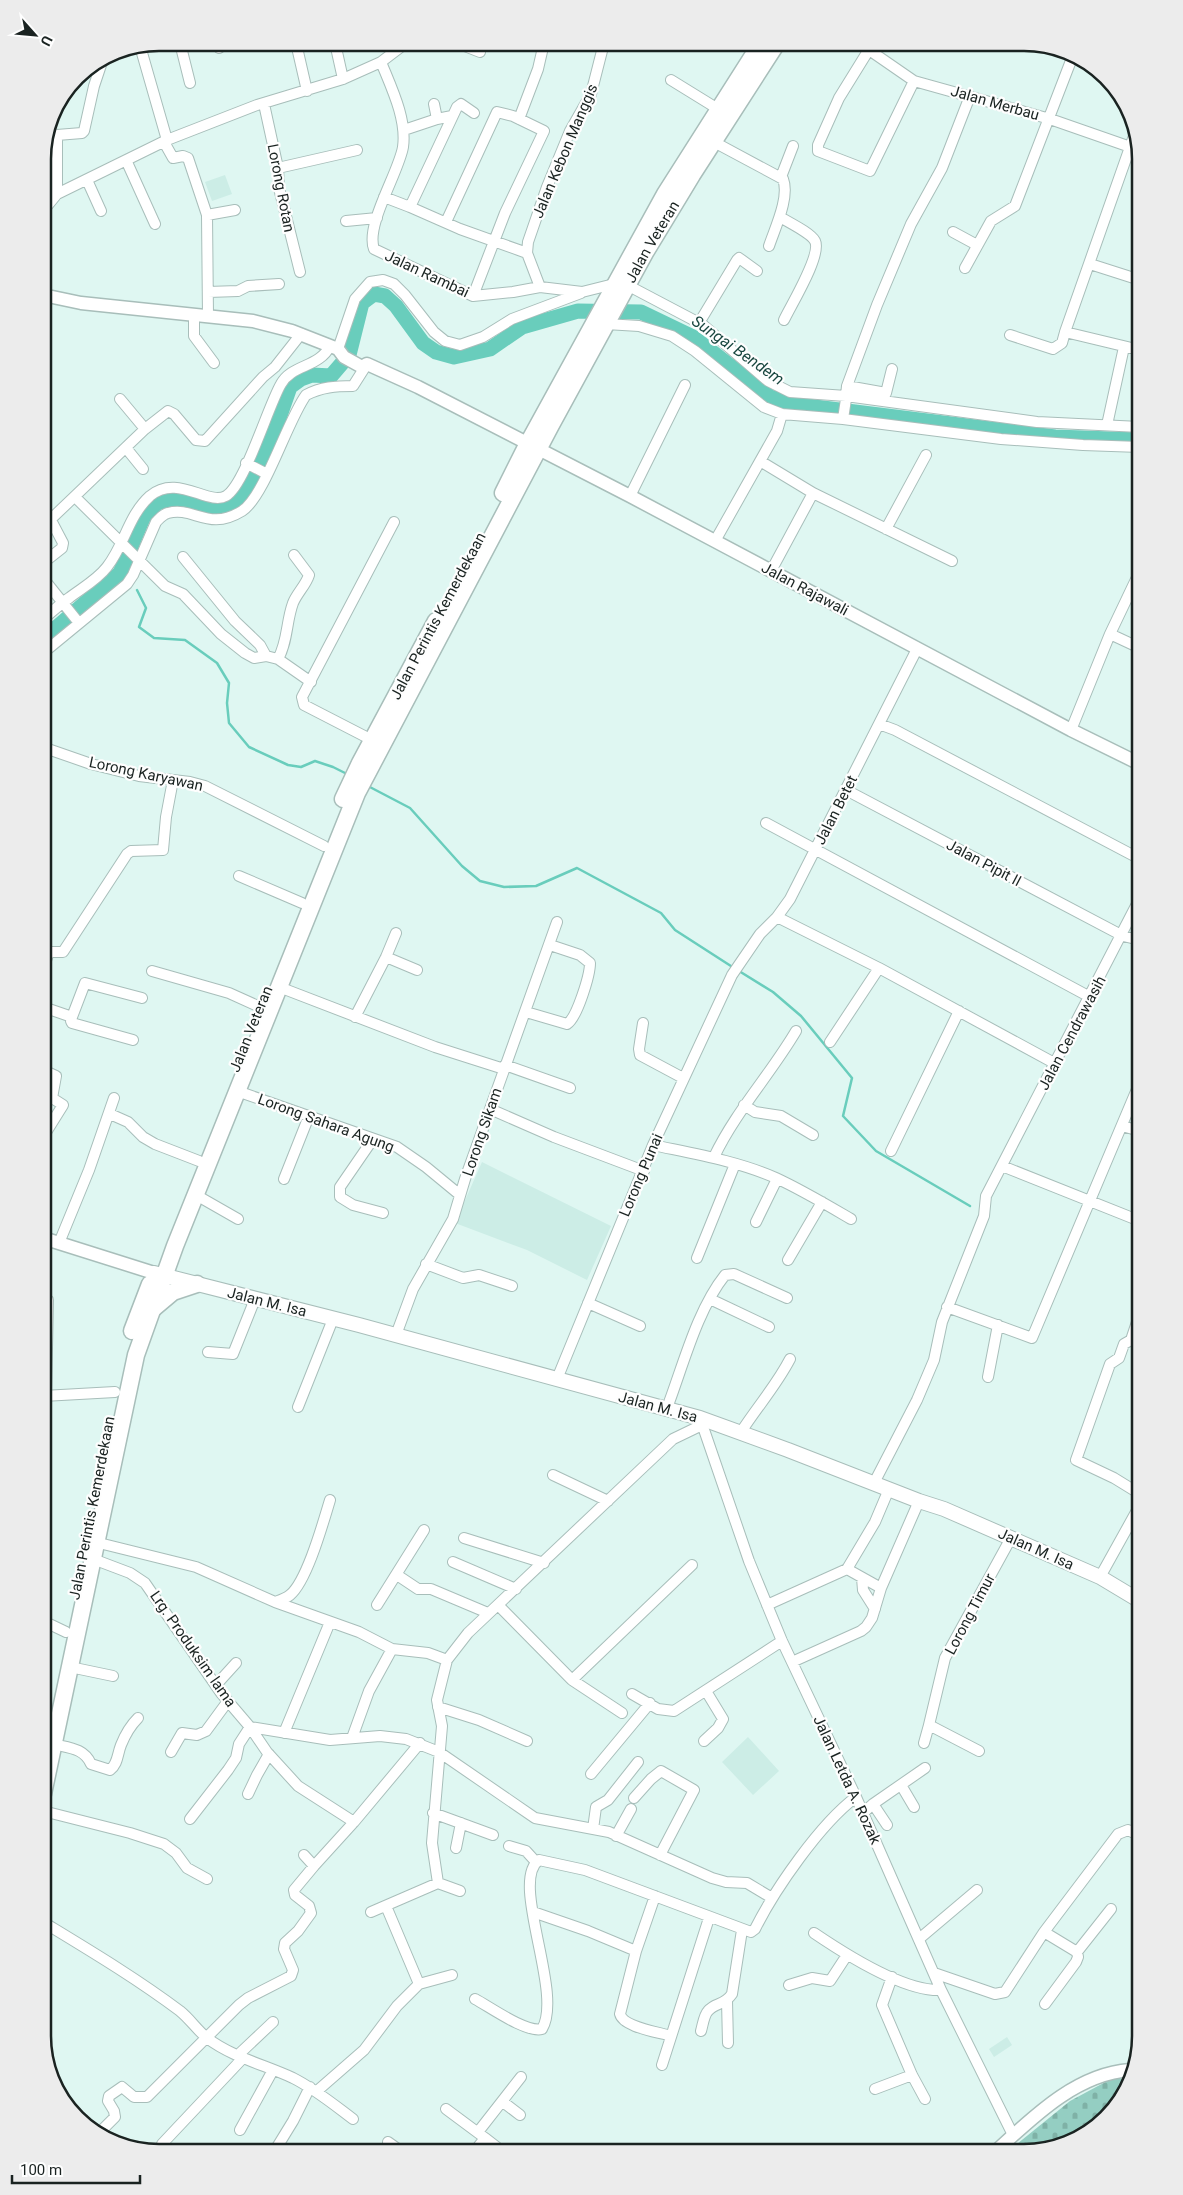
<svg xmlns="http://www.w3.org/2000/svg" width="1183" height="2195" viewBox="0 0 1183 2195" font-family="Roboto,sans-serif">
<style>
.built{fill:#ccede6}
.cemetery{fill:url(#cemetery-stones)}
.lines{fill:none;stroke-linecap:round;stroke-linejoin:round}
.stream{stroke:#69cdbc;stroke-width:2.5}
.river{stroke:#69cdbc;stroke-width:15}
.minor-casing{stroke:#a8beba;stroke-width:12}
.tertiary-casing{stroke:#a8beba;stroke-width:15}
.secondary-casing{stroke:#a8beba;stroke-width:16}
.trunk-casing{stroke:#a8beba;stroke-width:19}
.minor{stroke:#fff;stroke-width:10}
.tertiary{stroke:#fff;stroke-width:12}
.secondary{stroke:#fff;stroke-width:14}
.trunk{stroke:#fff;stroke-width:16}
.labels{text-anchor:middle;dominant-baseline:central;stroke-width:4.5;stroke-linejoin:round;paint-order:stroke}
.street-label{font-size:15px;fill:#1a2321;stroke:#fefefe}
.water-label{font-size:16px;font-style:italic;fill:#1a4740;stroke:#fefefe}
.rim{fill:none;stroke:#1a2321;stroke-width:2.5}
</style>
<defs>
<pattern id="cemetery-stones" width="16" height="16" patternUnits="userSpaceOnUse" patternTransform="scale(1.25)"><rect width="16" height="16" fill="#94cec2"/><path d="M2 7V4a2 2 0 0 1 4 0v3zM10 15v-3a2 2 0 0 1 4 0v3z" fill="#7fb1a6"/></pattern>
</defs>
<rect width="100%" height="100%" fill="#dff7f2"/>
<path class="built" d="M225 175 232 194 212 201 205 182Z
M482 1162 611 1226 587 1280 527 1250 455 1223Z
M748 1737 779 1771 753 1795 722 1762Z
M1007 2037 1012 2045 994 2057 989 2049Z"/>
<path class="cemetery" d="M1111 2079H1127L1121 2101 1069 2143 1024 2152H1007L1070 2101Z"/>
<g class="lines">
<path class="stream" d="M120 573 125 578
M137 590 146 608 139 627 154 638 185 640 217 663 229 683 227 703 229 723 249 747 288 765 301 767 315 761 333 767 349 775
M366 785 410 808 462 866 480 881 504 887 536 886 577 868 661 913 675 930 734 968
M739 971 773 992 801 1016 852 1078 843 1116 876 1151 970 1206"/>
<path class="river" d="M43 639 120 573 143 518 157 503 172 499 215 510 230 505 244 493 276 427 290 387 301 379 312 375 331 376 349 355 362 303 374 294 385 296 396 306 423 343 436 352 454 357 490 349 522 327 578 311 641 312 693 337 770 397 799 405 1055 437 1140 440"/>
<g class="minor-casing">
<path id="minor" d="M180 43 190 83
M296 43 307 91
M335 43 343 79
M457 43 480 52
M859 43 914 81 1050 119 1139 150
M873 43 839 98 818 145V151L870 171 914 81
M140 46 167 140
M219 48 226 43
M141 49 152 44
M381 62C391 87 407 119 403 147 399 172 365 225 374 249L473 296 513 292 540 287 582 292 614 284
M671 80 718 109
M264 104 278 168 279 188 300 272
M434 104 437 119
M519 119 538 69 544 43
M404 130 437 119 452 116
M47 132 57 135 82 133 84 131 94 86 103 59
M1135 133 1065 332 1140 350
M164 142 173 158 183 156 188 158 207 215 208 316
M714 142 783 179C790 197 775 228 769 246
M126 160 155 224
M278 168 357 150
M781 177 793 146
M87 180 101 211
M57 194 167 140 257 105 343 79 381 62 406 43
M384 197 410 207 460 229 527 253
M410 207 457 107 461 104 474 113
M43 211 57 194V135
M207 215 235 210
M780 217C788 222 811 233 815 241 822 255 791 305 784 320
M346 221 377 218
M446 222 497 112 513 116 544 131 505 213 473 296
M953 232 977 245
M1090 264 1140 280
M965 268 991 221 1015 206 1072 58
M627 285 703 325 768 381 790 392 846 396 1037 422 1140 427
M540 287 527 253 528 242 547 187 570 131 591 94 604 43
M208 292 238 291 248 286 279 284
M194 314V336L214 363
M699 323 737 260 739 258 757 271
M606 324 639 326 672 336 695 351 764 407 782 414 843 419 1001 439 1083 445 1140 447
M1010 335 1053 349 1062 343 1065 332
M338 349 355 299 370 282 383 280 394 284 405 295 434 332 445 341 460 345 483 337 512 319 581 293
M847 386 886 393 892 369
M846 396 847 386 877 305 911 224 942 168 970 96
M120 399 145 429
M843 419 846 399
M1107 425 1124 347
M126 448 143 469
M760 461 813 493 771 571
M246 463 267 474
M813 493 952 561
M630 496 685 385
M75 497 165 586 183 594 221 634 245 653 254 658 266 656 278 659 311 682
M51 519 145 429 168 411 174 414 196 440 205 441 263 377 275 367 301 334
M886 529 926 455
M715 541 777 431 782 414
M183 557 235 621 260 645 266 656
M43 563 62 548 63 543 43 505
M43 578 79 623
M43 619C52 612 60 604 69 598 82 588 97 580 107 567 125 544 128 516 150 496 177 473 208 506 226 496 245 485 268 406 281 384 292 364 319 368 330 346
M1110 634 1140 648
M43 653 127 584 133 575 156 522C160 518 163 514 168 513 194 506 208 532 242 511 265 496 287 421 306 395 321 387 336 386 353 386L367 364
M278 659C288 641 286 622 293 603 297 593 306 585 309 575L294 555
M879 724 895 730 1140 859
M1071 730 1110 634 1140 571
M372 740 304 705 302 697 394 522
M45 748 91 764 139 776 190 782 205 786 324 846
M846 790 1123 936 1140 940
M766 823 1090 997
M239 876 302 903
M777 917 879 968 1056 1064
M43 950 49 952H63L127 854 131 851 163 850 166 817 173 780
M386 957 417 970
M43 969 49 952
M152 971 229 993 260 1007
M279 987 435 1047 504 1069
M43 1007 72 1017 85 983 142 998
M526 1012 567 1024C577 1018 590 975 590 963L580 955 550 945
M72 1017 71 1021 72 1023 133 1040
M355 1017 386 957 396 933
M643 1023 639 1049 640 1055 683 1078
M830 1042 879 968
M505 1065 570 1088
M237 1091 397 1147 426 1167 460 1195
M744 1105 755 1112 781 1116 813 1135
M490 1109 554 1137 644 1171
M110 1114 128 1122 143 1137 155 1144 199 1161
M1122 1126 1140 1131
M43 1137 63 1105 52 1098 56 1076 43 1070
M373 1139 340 1187V1197L353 1205 383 1213
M653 1145C695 1154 737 1161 776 1178 802 1190 827 1205 851 1219
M891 1151 959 1011
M714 1157C736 1111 770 1075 796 1031
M1002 1166 1140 1221
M284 1179 309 1116
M196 1195 238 1219
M756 1222 777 1179
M59 1243 89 1170 114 1098
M697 1258 735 1164
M788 1260 822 1202
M426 1264 463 1278 479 1275 512 1286
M43 1297 48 1300 46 1396
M710 1299 769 1327
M588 1303 640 1326
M947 1307 1032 1338 1140 1082
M396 1335 413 1289 453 1219 465 1179 557 922
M208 1352 233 1354 255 1299
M988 1377 998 1325
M557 1379 653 1145 732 975 760 934 777 917 790 899 917 649
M43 1396 115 1392
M298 1407 333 1319
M667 1408C683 1366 697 1310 725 1275L734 1274 787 1298
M700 1418 749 1561 782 1641 856 1797 941 1990 1013 2135
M741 1432C757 1407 776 1386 790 1359
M553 1475 608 1501
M874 1483 917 1400 934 1360 942 1322 984 1216 986 1196 1140 898
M1140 1494 1114 1478 1076 1460 1110 1364 1119 1358 1124 1344 1131 1340 1140 1313
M464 1538 544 1563
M95 1542 196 1567 275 1602C281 1600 285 1599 290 1595 307 1581 323 1523 330 1500
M93 1559 130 1573 145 1583 221 1693 250 1727 330 1740 380 1736 406 1739 439 1752 535 1818 609 1832 712 1878 726 1882 747 1883 772 1898
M453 1562 516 1589
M397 1575 418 1589H431L488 1613
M1100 1577 1140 1505
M862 1578 863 1590 875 1609
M881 1588 919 1501
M275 1602 359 1632 392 1649 428 1653 447 1660
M377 1605 424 1530
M498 1605 572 1680 692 1565
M767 1605 847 1569 875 1522 889 1489
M43 1621 66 1632
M792 1662 861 1631 866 1627 872 1618 881 1588 847 1569
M70 1667 113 1676
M572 1680 622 1713
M216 1685 236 1663
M632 1694 658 1709 674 1711 782 1641
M438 1707 479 1720 527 1741
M284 1733 330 1622
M352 1738 369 1691 392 1649
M704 1741 718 1728 723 1719 706 1691
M924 1743 929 1725
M53 1744C69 1748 84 1748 91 1764L110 1770C118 1764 117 1755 121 1745 125 1735 130 1726 138 1718
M979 1751 929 1725 945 1658 1011 1538
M171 1752 182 1733 197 1735 206 1731 228 1701
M591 1774 650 1703
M901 1785 914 1807
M248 1794 257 1775 269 1754
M634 1798 651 1779 661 1771 694 1790 660 1855
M873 1804 887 1825
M43 1811 130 1833 164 1844 176 1853 187 1868 207 1879
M433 1813 493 1835
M863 1813 873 1804 925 1768
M190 1819 228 1770 236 1758 239 1744 250 1727 267 1752 298 1786 354 1822
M593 1829 596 1807 608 1800 638 1762
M616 1836 631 1809
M509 1846 526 1851 536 1862
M456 1848 461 1823
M304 1855 314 1866 354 1822 420 1743
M460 1891 438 1883 432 1843 442 1726 437 1700 447 1660 468 1633 673 1439 702 1425
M655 1896 636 1951 620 2014C623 2027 658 2032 671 2036
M386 1906 419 1984
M371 1912 438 1883
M533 1912 588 1931 636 1951
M43 1922C89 1950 136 1978 180 2011 190 2019 197 2030 207 2038 232 2057 265 2065 293 2078 315 2089 333 2104 353 2119
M1044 1932 1077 1952 1111 1909
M814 1933C845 1954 904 1992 941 1990
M919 1939 977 1890
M934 1973 995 1994 1005 1992 1044 1932 1118 1834 1128 1830 1140 1836
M892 1977 882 2005 912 2075 925 2099
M789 1985 812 1978 830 1981 847 1955
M475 1999C490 2007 526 2033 542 2029 564 1993 509 1881 539 1860L585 1870 751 1932 755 1929C775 1889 820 1824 856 1797
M727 2001 728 2043
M1045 2004 1076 1962 1078 1957 1077 1952
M701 2031C703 2024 704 2015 708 2011 715 2002 724 2006 732 1994L742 1930
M238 2055 273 2022
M662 2065 709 1918
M875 2089 912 2075
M317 2091 364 2050 397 2006 419 1984 452 1975
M503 2102 520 2115
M446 2109 485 2138
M240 2130 273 2070
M478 2132 521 2077
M98 2134 115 2117 114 2111 108 2101 109 2096 122 2087 134 2097H147L239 2005 248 1998 291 1976 293 1970 284 1949 285 1943 298 1931 311 1913 309 1906 295 1895 294 1890 314 1866
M388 2142 402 2152
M162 2144 243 2058
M274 2152 293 2121 310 2087
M474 2152 485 2138 503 2152"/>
</g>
<g class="tertiary-casing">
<path id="tertiary" d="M43 295 81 303 253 321 292 331 338 349 344 357 362 367 367 364 418 387 630 496 1071 730 1140 764
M43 1238 154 1273
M995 2152C1033 2117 1076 2074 1130 2070"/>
</g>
<g class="secondary-casing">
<path id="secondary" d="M154 1273 359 1325 700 1418 788 1450 919 1501 944 1509 1100 1577 1140 1601"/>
</g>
<g class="trunk-casing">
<g id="trunk">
<path d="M503 493 527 445 665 194 761 43"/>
<path d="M343 799 360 763 436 621"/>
<path d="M154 1308 173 1292 197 1284"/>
<path d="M132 1331 150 1284"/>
<path id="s1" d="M43 1794 136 1355 175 1246 357 793 551 425 646 251 692 175 777 43"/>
</g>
</g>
<use href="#minor" class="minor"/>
<use href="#tertiary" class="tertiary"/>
<use href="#secondary" class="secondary"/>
<use href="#trunk" class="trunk"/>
</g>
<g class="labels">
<g class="street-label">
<text transform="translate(995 103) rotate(16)">Jalan Merbau</text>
<text transform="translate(565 151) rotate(-67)">Jalan Kebon Manggis</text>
<text transform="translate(281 188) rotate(79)">Lorong Rotan</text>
<text stroke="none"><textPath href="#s1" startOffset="1678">Jalan Veteran</textPath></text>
<text transform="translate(427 274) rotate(25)">Jalan Rambai</text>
<text transform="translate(805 589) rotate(28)">Jalan Rajawali</text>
<text transform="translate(438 616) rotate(-62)">Jalan Perintis Kemerdekaan</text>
<text transform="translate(146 774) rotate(12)">Lorong Karyawan</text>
<text transform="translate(836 810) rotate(-63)">Jalan Betet</text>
<text transform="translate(984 863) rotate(28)">Jalan Pipit II</text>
<text transform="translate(251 1029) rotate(-68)">Jalan Veteran</text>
<text transform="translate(1072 1033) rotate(-62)">Jalan Cendrawasih</text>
<text transform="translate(326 1123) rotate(20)">Lorong Sahara Agung</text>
<text transform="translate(482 1132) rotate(-71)">Lorong Sikam</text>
<text transform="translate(641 1175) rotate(-67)">Lorong Punai</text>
<text transform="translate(267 1302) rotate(14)">Jalan M. Isa</text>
<text transform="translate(658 1407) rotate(15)">Jalan M. Isa</text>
<text transform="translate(92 1508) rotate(-79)">Jalan Perintis Kemerdekaan</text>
<text transform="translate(1036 1549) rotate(24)">Jalan M. Isa</text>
<text transform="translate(970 1614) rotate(-62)">Lorong Timur</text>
<text transform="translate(193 1649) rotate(55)">Lrg. Produksim lama</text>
<text transform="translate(847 1780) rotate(65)">Jalan Letda A. Rozak</text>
</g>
<g class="water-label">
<text transform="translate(738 350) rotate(35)">Sungai Bendem</text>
</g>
</g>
<path d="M0 0H1183V2195H0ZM159 51H1024A108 108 0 0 1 1132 159V2036A108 108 0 0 1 1024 2144H159A108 108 0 0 1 51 2036V159A108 108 0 0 1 159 51Z" fill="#ececec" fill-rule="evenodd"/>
<path class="rim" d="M159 51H1024A108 108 0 0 1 1132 159V2036A108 108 0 0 1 1024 2144H159A108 108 0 0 1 51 2036V159A108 108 0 0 1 159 51Z"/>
<g transform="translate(35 35) rotate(117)" stroke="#fefefe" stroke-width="4" paint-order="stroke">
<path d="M0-4L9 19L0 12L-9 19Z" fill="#1a2321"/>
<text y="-8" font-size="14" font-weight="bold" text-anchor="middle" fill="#1a2321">U</text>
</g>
<path d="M12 2175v8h128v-8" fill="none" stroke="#1a2321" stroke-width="2.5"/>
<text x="20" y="2175" font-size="15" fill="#1a2321" stroke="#fefefe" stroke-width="4" paint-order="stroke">100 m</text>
</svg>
